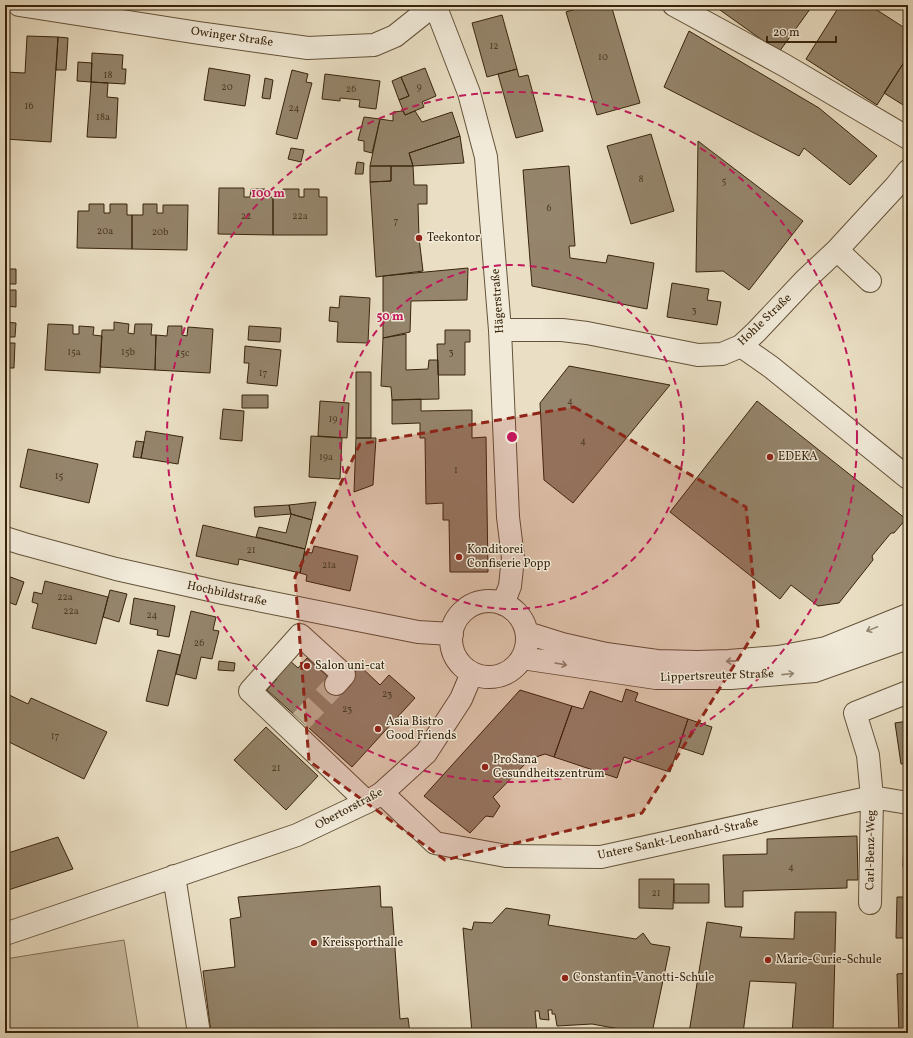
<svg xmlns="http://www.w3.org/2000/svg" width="913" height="1038" viewBox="0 0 913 1038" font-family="Vollkorn,serif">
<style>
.green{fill:#ccbfa5;stroke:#827258}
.building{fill:#95856c;stroke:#38240c}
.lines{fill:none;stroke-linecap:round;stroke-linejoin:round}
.minor-tunnel{stroke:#c6ba9f;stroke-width:22;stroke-dasharray:22 11;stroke-linecap:butt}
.minor-casing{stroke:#64533a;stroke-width:24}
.minor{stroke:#f1ead9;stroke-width:22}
.oneway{stroke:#948772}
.marked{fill:#8f2418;fill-opacity:0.2;stroke:#8f2418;stroke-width:3;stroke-dasharray:8 5;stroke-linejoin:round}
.ring{fill:none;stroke:#c2185b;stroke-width:2;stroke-dasharray:7 5}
.poi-dot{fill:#8f2418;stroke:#f1ead9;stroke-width:1.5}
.labels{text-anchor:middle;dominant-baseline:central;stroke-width:3;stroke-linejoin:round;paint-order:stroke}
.number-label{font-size:10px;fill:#4f3c24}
.street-label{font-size:12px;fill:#38240c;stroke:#f1ead9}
.poi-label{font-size:12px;fill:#38240c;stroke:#f1ead9;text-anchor:start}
.centre{fill:#c2185b;stroke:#f1ead9;stroke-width:2}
.ring-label{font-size:12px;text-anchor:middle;font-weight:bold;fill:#c2185b;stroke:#f1ead9;stroke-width:3;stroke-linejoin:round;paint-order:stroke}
</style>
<rect width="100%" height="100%" fill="#eadfc4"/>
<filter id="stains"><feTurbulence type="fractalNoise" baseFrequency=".005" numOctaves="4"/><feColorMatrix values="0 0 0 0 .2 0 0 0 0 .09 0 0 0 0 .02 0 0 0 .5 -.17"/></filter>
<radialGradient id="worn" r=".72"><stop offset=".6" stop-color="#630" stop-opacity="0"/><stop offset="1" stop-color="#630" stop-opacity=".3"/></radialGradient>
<path class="green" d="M124 940 139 1033H5V959Z"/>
<path class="building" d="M589 5H611L640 103 597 115 566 12Z
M713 5H813L779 52Z
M840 5H869L908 30V56L877 105 806 59Z
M502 15 517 69 487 77 472 23Z
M689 31 819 108 877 156 850 185 804 148 799 156 664 87Z
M27 36 58 37 51 142 5 139V72L25 73Z
M58 37 68 38 66 70H56Z
M92 53 123 55 122 69H126L125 84 91 82Z
M908 56V108L884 93Z
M78 62 92 63 91 82 77 81Z
M209 68 250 75 245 106 204 100Z
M425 68 436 96 422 102 424 107 405 115 399 100 409 96 401 77Z
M517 69 519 77 528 75 543 131 516 138 498 74Z
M292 70 308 74 306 82 312 83 297 139 276 134Z
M325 74 380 81 376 109 359 107 360 100 340 98V101L322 99Z
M401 77 409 96 399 100 392 81Z
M265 78 273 80 270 99 262 98Z
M91 82 108 83 107 97 118 98 116 138 87 137Z
M403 111 405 115 415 111 422 122 452 112 460 136 409 153 413 166H370L380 119 393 121V112Z
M364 117 380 119 372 153 364 151V141L358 140Z
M651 134 674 211 631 224 607 146Z
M460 136 464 163 413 166 409 153Z
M698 141 803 221 749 290 723 271 696 272Z
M291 148 304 150 301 162 288 159Z
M357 162 364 163 363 174H355Z
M370 166H391V181L370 182Z
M391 166H413L414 185H427V204H418L419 238 423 271 376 277 370 182 391 181Z
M569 166 575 246H569L570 258 606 263 608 255 654 263 647 309 532 286 523 170Z
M219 188H244V197H250L251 189H265V197H273V235L218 234Z
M283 189H299V197H304V189H319V197H327V235H273V197H283Z
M89 204H104V213H110V204H127V215H132V249L77 248 78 211H89Z
M143 204H157V213H163V205H188L187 250 132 249V215H143Z
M5 258H8V269H16V284H6V290H16V307L5 306Z
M468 268 467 300 411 301 410 332 383 338V276Z
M672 283 709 289 707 300 721 302 717 325 667 317Z
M340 296 370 298 368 343 337 342 338 322 329 321 330 307 339 308Z
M5 322 16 323 15 337H6V343H15L14 368H5Z
M114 322 129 324 128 333 134 334 135 324H152L151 335H156L155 370 100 367 102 330H114Z
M48 324 73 325V334H79V326L94 327 93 335 102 336 100 373 45 370Z
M168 326H182V335L187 336 188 327 213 329 210 373 155 370 156 335 167 336Z
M249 326 281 328 280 342 248 340Z
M445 330H470V342H465V375H438L437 344H445Z
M406 334V370L428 369 429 360H438L439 399 392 400 391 387 381 386 383 338Z
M245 346 281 350 277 386 247 383 249 363H244Z
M569 366 670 385 573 503 544 480 540 403Z
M356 372H371V438H356Z
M242 395H268V408H242Z
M421 399V411L472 410V438L486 437 488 572H450L449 520H443V503L426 504 425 438H420V423L392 424V400Z
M320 401 349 403 347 438 318 436Z
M757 401 906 519 894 533H891L872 556 873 560 839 603 818 606 791 585 780 599 670 512Z
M223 409 244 411 242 441 220 439Z
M146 431 183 437 178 464 141 458Z
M311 436 342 438 340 479 309 477Z
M356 438H376L373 485 354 492Z
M136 441 144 442 141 458 133 457Z
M28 449 98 464 89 503 20 487Z
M316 502 312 520 291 514 289 505Z
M289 505 291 514 255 517 254 507Z
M291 514 312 520 305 549 256 537 259 527 286 533Z
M203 525 305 549 300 573 239 559 238 565 196 556Z
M314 546 358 556 350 591 306 581 307 575 300 573 305 552 312 553Z
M5 575 24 582 16 605 5 601Z
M45 581 108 597 96 644 32 628 38 604 32 602 34 592 42 594Z
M110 590 127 594 119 622 103 617Z
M134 598 175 606 169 637 157 635 158 630 130 624Z
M191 611 216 617 213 630 219 631 212 659 201 657 196 679 176 674Z
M158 650 180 655 168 706 146 701Z
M307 658 341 688 360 666 380 685 389 675 415 698 352 767 267 690 277 679 273 675 288 659 298 668Z
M219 661 235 663 234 671 218 670Z
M626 689 638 693 635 701 688 719 670 772 624 757 617 778 554 757 572 706 583 709 590 691 622 702Z
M520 690 572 706 554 757 545 754 530 759 493 797 500 806 493 817 486 816 470 833 424 796Z
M5 693 28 704 31 698 107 732 84 779 5 740Z
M688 719 712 727 703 755 679 747Z
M908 721V763L901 764 895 723Z
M266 727 318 776 286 810 234 760Z
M857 836 858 880H847V888L743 891V907H725L723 855 767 854V839Z
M904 836H908V868L903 867Z
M58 837 73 869 5 891V854Z
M639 879H674L673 909 639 908Z
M674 884H709V903H674Z
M380 886 381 907H392L400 1019 408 1018 410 1033H211L203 971 235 967 230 919 241 917 238 897Z
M897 897H908V938H896Z
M506 908 550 915 548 925 636 939 643 933 651 944 670 947 652 1033H641L592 1024 557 1026 555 1014H552V1010H548L549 1020 540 1019 539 1011H535L537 1033H472L463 928 472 930 474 922 492 923Z
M795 912H836L833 1033H792L796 983 750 981 743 1033H689L707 922 742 927 740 937 794 939Z
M908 973V1033H899L897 974Z"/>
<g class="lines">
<path class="minor-tunnel" d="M301 721 336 684"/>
<g class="minor-casing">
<path id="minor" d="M19 5 199 33 308 48 374 45 395 36 434 5
M435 5 469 93 486 157 500 330 508 517 513 558 510 586 503 604
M674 5 784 65 908 138
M837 250 870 281
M500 330H562L587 333 698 355 722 354 741 346 756 332 805 280 837 250 895 187 908 171
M741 346 771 367 908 478
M5 538 24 544 116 569 223 593 418 632 452 634
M451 639a38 38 0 1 1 76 0a38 38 0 1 1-76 0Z
M527 633 562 644 606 654 657 661 697 662 729 661 778 657 826 648 908 615
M522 658 656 678H731L815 671 908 638
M336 684 344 675 300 635 250 691 367 802
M382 793 435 843 506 856 601 857 872 797 908 803
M174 876 199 1033
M870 903 872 797 868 755 855 713 908 692
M5 934 297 835 367 802 382 793 426 753 461 699 472 673"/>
</g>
<use href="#minor" class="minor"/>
</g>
<defs><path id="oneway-shaft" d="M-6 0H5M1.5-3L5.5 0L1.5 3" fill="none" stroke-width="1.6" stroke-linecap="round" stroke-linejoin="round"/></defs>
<g class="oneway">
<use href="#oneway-shaft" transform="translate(872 629) rotate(158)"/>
<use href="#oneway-shaft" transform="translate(732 661) rotate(176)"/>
<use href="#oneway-shaft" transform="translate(561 664) rotate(10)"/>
<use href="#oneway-shaft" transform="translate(788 674) rotate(-6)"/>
</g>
<path class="marked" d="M574 407 746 507 758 627 642 813 445 860 309 761 295 577 360 444Z"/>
<g class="ring">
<circle cx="512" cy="437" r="172"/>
<circle cx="512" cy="437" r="345"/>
</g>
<g class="poi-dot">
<circle cx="419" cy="238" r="4"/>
<circle cx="770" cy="457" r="4"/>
<circle cx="459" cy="557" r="4"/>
<circle cx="307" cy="666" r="4"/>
<circle cx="378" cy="729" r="4"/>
<circle cx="485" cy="767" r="4"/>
<circle cx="314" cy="943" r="4"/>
<circle cx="768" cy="960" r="4"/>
<circle cx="565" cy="978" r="4"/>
</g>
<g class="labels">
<g class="number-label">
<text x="494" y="46">12</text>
<text x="603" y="57">10</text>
<text x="108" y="75">18</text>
<text x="227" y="87">20</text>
<text x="419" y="87">9</text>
<text x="351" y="89">26</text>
<text x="29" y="106">16</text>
<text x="294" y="108">24</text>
<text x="103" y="117">18a</text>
<text x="641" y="179">8</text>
<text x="724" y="181">5</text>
<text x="549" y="208">6</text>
<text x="246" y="216">22</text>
<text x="300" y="216">22a</text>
<text x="396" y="221">7</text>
<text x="105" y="231">20a</text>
<text x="160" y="232">20b</text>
<text x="694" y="310">3</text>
<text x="74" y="352">15a</text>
<text x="128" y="352">15b</text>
<text x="451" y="352">3</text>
<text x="183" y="353">15c</text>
<text x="263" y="373">17</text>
<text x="570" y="401">4</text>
<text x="333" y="419">19</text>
<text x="583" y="441">4</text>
<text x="326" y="457">19a</text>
<text x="456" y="470">1</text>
<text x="59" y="476">15</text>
<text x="251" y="550">21</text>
<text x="329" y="565">21a</text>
<text x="65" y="597">22a</text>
<text x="71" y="611">22a</text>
<text x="152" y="615">24</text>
<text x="199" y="643">26</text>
<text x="387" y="694">23</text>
<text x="347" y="709">23</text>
<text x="55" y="736">17</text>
<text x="276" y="768">21</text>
<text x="791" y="867">4</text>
<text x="656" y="893">21</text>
</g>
<g class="street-label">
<text transform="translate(232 37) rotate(8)">Owinger Straße</text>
<text transform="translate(498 301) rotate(-94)">Hägerstraße</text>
<text transform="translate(765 320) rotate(-44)">Hohle Straße</text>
<text transform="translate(227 594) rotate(12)">Hochbildstraße</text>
<text transform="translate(717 676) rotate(-2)">Lippertsreuter Straße</text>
<text transform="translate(349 809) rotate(-28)">Obertorstraße</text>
<text transform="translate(678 839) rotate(-12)">Untere Sankt-Leonhard-Straße</text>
<text transform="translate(871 850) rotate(-89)">Carl-Benz-Weg</text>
</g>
<g class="poi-label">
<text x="427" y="238">Teekontor</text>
<text x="778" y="457">EDEKA</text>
<text x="467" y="550">Konditorei<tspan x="467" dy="14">Confiserie Popp</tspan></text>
<text x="315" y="666">Salon uni-cat</text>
<text x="386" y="722">Asia Bistro<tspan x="386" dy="14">Good Friends</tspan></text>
<text x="493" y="760">ProSana<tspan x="493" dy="14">Gesundheitszentrum</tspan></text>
<text x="322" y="943">Kreissporthalle</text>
<text x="776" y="960">Marie-Curie-Schule</text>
<text x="573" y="978">Constantin-Vanotti-Schule</text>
</g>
</g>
<circle cx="512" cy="437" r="6" class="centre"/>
<g class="ring-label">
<text x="268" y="197">100 m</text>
<text x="390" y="320">50 m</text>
</g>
<rect width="913" height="1038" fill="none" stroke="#eadfc4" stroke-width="20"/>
<rect x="6" y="6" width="901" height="1026" fill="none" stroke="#38240c" stroke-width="2"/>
<rect x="10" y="10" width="893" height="1018" fill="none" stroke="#38240c"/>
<path d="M767 36v6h69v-6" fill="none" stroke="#38240c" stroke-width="2"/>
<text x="773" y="36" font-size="12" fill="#38240c" stroke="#f1ead9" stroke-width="3" paint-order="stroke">20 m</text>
<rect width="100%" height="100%" filter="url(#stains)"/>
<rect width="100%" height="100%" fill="url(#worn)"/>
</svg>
